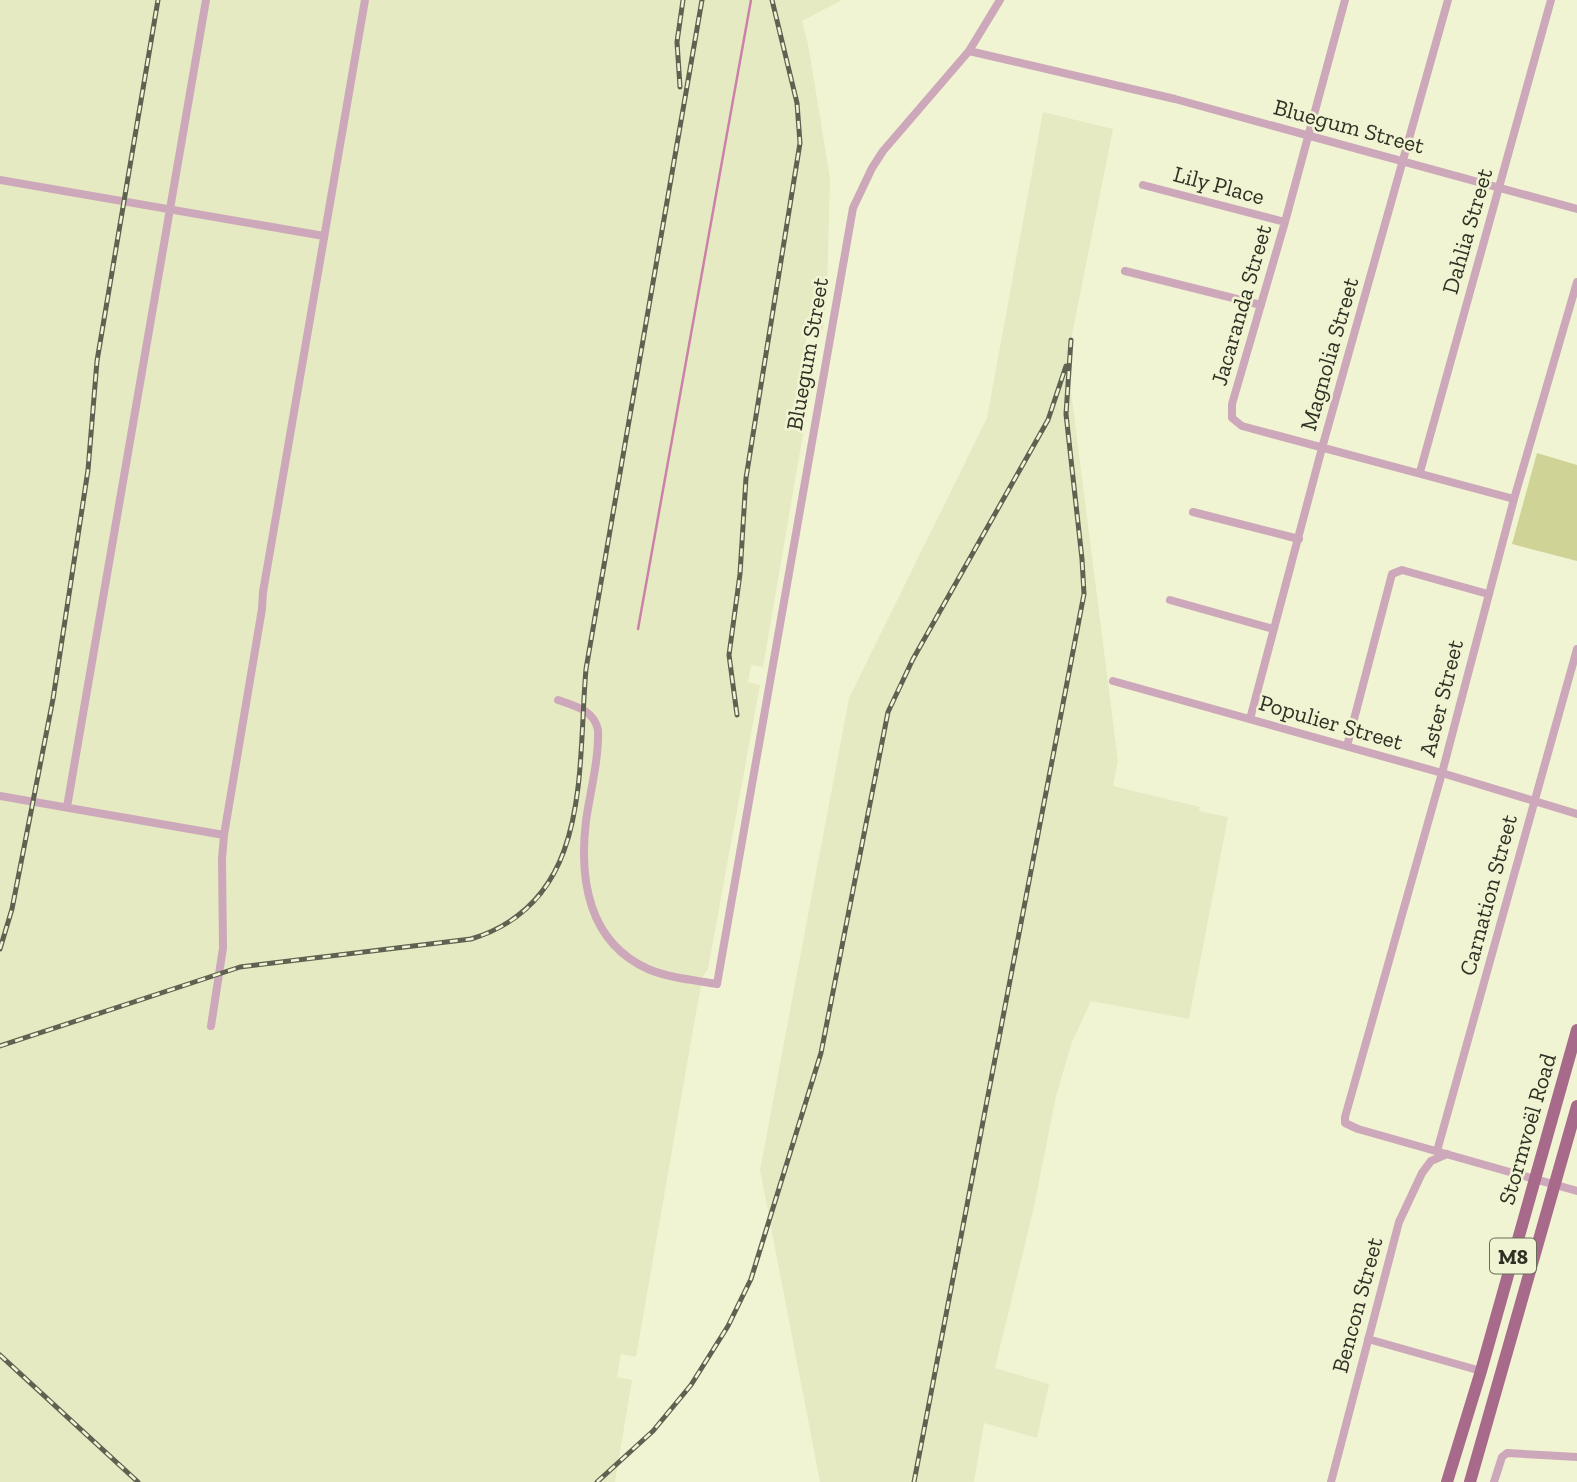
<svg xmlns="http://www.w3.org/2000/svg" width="1577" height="1482" viewBox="0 0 1577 1482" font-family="'Zilla Slab',serif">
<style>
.built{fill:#e6eac2}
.green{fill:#cfd496}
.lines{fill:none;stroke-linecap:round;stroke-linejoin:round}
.stream{stroke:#cc81a9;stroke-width:2.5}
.street{stroke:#cca8ba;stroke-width:8}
.primary{stroke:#a86a8b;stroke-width:12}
.rail-casing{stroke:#5f6250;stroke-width:5}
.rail{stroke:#f1f4d3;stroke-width:2.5;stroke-dasharray:8;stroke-linecap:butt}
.labels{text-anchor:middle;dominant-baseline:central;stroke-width:5;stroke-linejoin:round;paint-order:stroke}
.shield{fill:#f1f4d3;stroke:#696c58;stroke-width:2}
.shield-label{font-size:21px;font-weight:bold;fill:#2f3124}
.street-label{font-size:23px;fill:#2f3124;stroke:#f1f4d3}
</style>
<rect width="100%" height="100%" fill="#f1f4d3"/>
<path class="built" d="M0 0H842L802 21 808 44 830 178 827 293 823 330 808 328 805 345 818 347 763 667 751 665 748 682 760 685 708 969 703 976 697 1007 636 1357 621 1354 617 1377 632 1380 615 1482H0Z
M1043 112 1113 129 1067 360 1118 761 1113 786 1200 807 1199 811 1228 817 1189 1019 1091 1001 1072 1042 1056 1096 1034 1207 995 1368 1049 1384 1037 1438 984 1423 974 1482H820L760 1170 849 698 987 418Z"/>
<path class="green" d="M1537 453 1577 465V561L1512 544Z"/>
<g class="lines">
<path class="stream" d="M638 629 751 0"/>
<path class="street" d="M1345 0 1285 222 1232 404V418L1242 426 1514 499
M969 51 1175 99 1577 209
M0 180 324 236
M1143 185 1285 222
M1125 271 1261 305
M1577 282 1514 499 1442 773 1345 1117V1123L1358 1129 1577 1191
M1420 472 1551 0
M1193 512 1299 539
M1170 600 1273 629
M1113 681 1442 773 1577 814
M558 700C575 706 594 710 598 730 599 760 590 792 586 821 579 879 588 942 648 969 669 978 694 980 717 984L853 208 872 168 883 151 969 51 1000 0
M1250 719 1322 448 1448 0
M1347 746 1392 574 1402 570 1488 594
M0 796 224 835
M67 807 206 0
M211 1026 223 948 222 859 224 835 262 609 263 592 365 0
M1437 1151 1577 649
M1368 1339 1481 1371
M1331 1482 1399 1222 1422 1173 1431 1161 1447 1154
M1494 1482 1502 1457 1507 1453 1577 1457"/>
<path class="primary" d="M1447 1482 1481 1371 1577 1030
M1470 1482 1577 1106"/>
<g class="rail-casing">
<path id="rail" d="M680 87 677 42 683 0
M737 715 729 655 740 574 746 478 800 143 797 103 772 0
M0 949 12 909 53 699 88 470 97 361 158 0
M0 1046 240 967 471 939C593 902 577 770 586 669L702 0
M0 1355 138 1482
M597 1482 653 1431 691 1385 728 1326 751 1279 821 1053 888 712 913 659 1048 420 1066 366
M914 1482 1084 594 1082 559 1066 414 1071 340"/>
</g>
<use href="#rail" class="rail"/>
</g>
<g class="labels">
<rect class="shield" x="1490" y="1238.5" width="46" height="35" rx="5"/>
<g class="shield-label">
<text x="1513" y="1256">M8</text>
</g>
<g class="street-label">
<text transform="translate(1349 126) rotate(15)">Bluegum Street</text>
<text transform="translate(1219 185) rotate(15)">Lily Place</text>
<text transform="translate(1467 231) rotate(-74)">Dahlia Street</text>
<text transform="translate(1241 305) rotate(-74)">Jacaranda Street</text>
<text transform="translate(807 354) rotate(-80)">Bluegum Street</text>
<text transform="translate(1329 354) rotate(-74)">Magnolia Street</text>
<text transform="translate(1441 698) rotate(-76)">Aster Street</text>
<text transform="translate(1331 722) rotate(16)">Populier Street</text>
<text transform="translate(1488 895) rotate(-75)">Carnation Street</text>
<text transform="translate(1527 1129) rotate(-74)">Stormvoël Road</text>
<text transform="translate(1357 1305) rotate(-75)">Bencon Street</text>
</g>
</g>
</svg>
